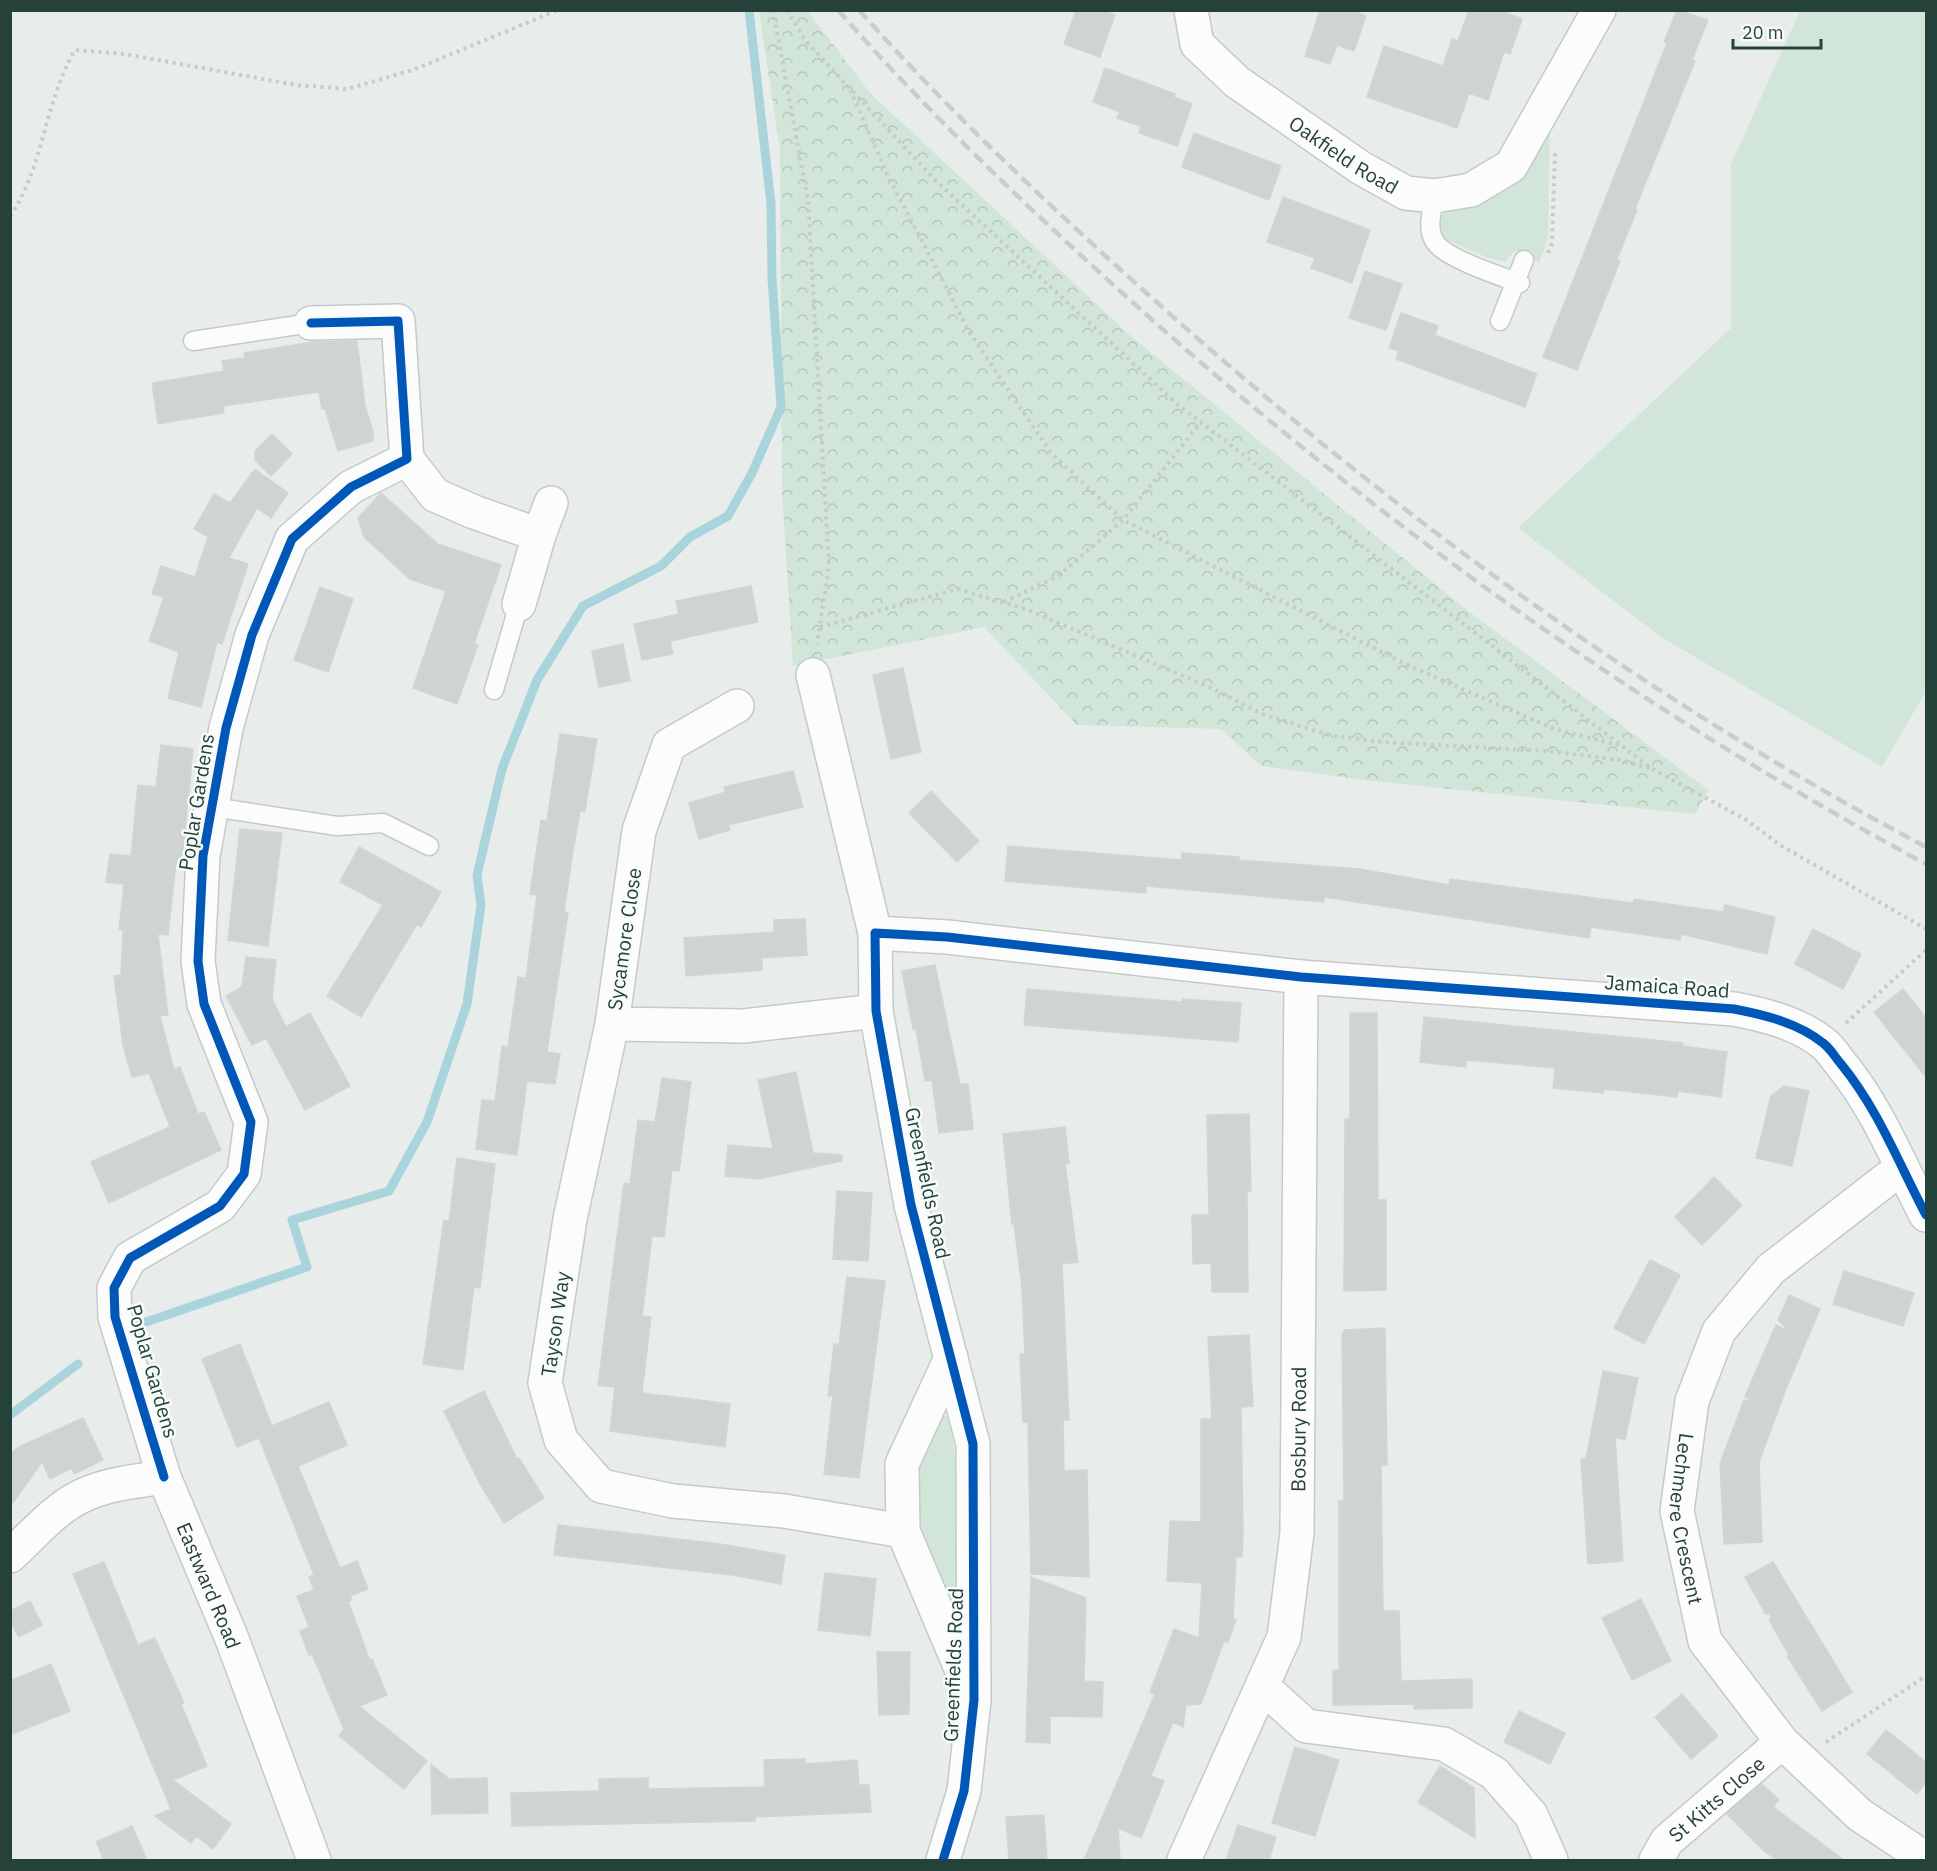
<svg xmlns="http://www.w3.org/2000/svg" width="1937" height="1871" font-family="'IBM Plex Sans',sans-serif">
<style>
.green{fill:#d1e6d8}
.park{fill:url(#park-crowns)}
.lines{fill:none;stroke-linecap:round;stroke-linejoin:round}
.stream{stroke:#a9d4db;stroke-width:9}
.building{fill:#cfd4d2;stroke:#d1d6d4;stroke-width:1.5}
.service-casing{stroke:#c5cac8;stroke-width:21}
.minor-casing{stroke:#c5cac8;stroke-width:36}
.path{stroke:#c3ccca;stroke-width:4;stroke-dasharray:3 4.5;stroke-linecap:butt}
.service{stroke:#fcfcfc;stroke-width:18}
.minor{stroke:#fcfcfc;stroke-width:33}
.rail{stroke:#c9cdcc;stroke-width:4.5;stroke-dasharray:12 6;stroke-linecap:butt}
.cycleway-casing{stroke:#f7fbf9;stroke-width:13}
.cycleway{stroke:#0057b8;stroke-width:9}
.labels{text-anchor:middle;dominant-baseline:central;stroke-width:5;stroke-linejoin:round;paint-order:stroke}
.street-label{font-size:20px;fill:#24423a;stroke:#f7fbf9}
</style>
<defs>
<pattern id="park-crowns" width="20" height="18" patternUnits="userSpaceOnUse" patternTransform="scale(1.5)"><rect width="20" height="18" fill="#d1e6d8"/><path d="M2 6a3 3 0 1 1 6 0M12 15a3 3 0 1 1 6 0" fill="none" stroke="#b3c6ba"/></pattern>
</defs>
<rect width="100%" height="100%" fill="#e8edeb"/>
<path class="green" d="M 1800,11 L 1926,11 L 1926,691 L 1882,767 L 1661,637 L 1518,528 L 1731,328 L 1731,164 Z
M 1550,122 L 1548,239 L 1539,263 L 1515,250 L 1505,262 L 1488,258 L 1441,237 L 1437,218 L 1456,206 Z
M 940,1413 L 950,1418 L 962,1509 L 961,1616 L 956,1619 C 935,1572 906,1521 917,1469 C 920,1450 932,1431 940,1413 Z"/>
<path class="park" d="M 759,11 L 808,11 L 870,93 L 1133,338 L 1468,611 L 1709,790 L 1695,814 L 1372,781 L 1261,766 L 1221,729 L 1077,725 L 984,627 L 793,666 L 782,492 L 780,150 Z"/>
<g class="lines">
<path class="stream" d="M 137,1325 L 307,1267 L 292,1220 L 389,1191 L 427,1122 L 467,1004 L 481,905 L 477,875 L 502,769 L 537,680 L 583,606 L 661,566 L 690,537 L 728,516 L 752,473 L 781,407 L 772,279 L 771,204 L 749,10
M 10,1415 L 78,1364"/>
</g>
<path class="building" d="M 1076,10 L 1102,10 L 1115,15 L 1100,57 L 1064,44 Z
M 1320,10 L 1350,10 L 1366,16 L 1354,51 L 1337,45 L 1330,64 L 1305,56 Z
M 1469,10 L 1500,10 L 1522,19 L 1510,54 L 1504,52 L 1488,100 L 1469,93 L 1457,128 L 1367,97 L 1384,46 L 1443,66 L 1452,39 L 1458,41 Z
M 1677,10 L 1708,20 L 1692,60 L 1695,61 L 1635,209 L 1637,210 L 1617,259 L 1620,261 L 1577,370 L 1543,357 L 1667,43 L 1664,42 Z
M 1105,68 L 1175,94 L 1174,97 L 1192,104 L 1177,146 L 1139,133 L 1141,126 L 1117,118 L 1120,112 L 1093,102 Z
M 1194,133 L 1281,166 L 1269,200 L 1182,167 Z
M 1283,197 L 1370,230 L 1352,283 L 1311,268 L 1315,258 L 1267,242 Z
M 1365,271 L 1402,284 L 1386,330 L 1349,318 Z
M 1401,313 L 1438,326 L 1435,335 L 1537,374 L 1525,407 L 1396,359 L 1399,351 L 1389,348 Z
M 357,341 L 365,406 L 373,431 L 373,441 L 338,451 L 325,409 L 322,409 L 319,392 L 223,406 L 224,413 L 158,424 L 152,383 L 224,371 L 222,361 L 245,358 L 244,353 L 313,342 Z
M 272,434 L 292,454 L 271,476 L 255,460 L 255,451 Z
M 255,469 L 288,493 L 271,518 L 257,508 L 229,558 L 248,564 L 222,644 L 217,642 L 201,707 L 168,698 L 179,652 L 149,641 L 164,597 L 152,594 L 161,566 L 195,577 L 208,537 L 194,529 L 214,494 L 230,503 Z
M 381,493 L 438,544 L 501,565 L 474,644 L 478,645 L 457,704 L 413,688 L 446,591 L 410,579 L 364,537 L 358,518 Z
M 751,586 L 758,622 L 670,641 L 673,654 L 642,660 L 634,624 L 679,614 L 676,601 Z
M 320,587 L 353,599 L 328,672 L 294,660 Z
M 623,644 L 630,681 L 599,687 L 592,651 Z
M 903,668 L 921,752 L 891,759 L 873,675 Z
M 560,734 L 597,739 L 585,811 L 580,811 L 572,857 L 564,912 L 568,913 L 547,1052 L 560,1054 L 555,1084 L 527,1081 L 517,1155 L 476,1149 L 482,1100 L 495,1101 L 502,1046 L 508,1047 L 518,977 L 526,978 L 537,895 L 530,894 L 541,820 L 547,821 Z
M 161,745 L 193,749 L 182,864 L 176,863 L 168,935 L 158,934 L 168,1015 L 160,1016 L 174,1070 L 180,1067 L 198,1114 L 204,1112 L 221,1150 L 109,1203 L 91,1162 L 170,1127 L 149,1073 L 132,1077 L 123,1045 L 114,976 L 121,975 L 123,930 L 119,930 L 124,884 L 106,882 L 110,854 L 131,856 L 138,785 L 156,787 Z
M 793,771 L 803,807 L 728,825 L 730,830 L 699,839 L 689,803 L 726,792 L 724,787 Z
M 931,791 L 979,841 L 957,862 L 909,813 Z
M 240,829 L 282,833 L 268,946 L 228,940 Z
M 1008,846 L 1181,860 L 1182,853 L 1239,857 L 1239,860 L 1360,869 L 1449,885 L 1450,879 L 1633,903 L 1634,899 L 1723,912 L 1725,905 L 1775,917 L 1767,954 L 1681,934 L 1680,940 L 1591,927 L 1589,938 L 1324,897 L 1324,902 L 1146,886 L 1146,893 L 1005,881 Z
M 359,847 L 441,892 L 421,927 L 417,924 L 361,1017 L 327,996 L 383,905 L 340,882 Z
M 805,919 L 807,955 L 762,958 L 762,970 L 686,976 L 684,938 L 774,932 L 774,920 Z
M 1813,929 L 1861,954 L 1843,989 L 1795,964 Z
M 246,957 L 276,960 L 272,999 L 286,1027 L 310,1013 L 350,1086 L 305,1110 L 266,1038 L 252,1045 L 226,996 L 242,987 Z
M 935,965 L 960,1084 L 968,1084 L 973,1129 L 939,1133 L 932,1080 L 925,1081 L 916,1029 L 913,1029 L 902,971 Z
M 1027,989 L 1182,1002 L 1182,999 L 1241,1003 L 1238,1042 L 1024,1025 Z
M 1903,989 L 1926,1018 L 1926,1077 L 1874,1012 Z
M 1350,1013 L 1377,1013 L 1378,1200 L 1386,1200 L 1386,1290 L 1344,1291 L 1345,1119 L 1350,1119 Z
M 1424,1017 L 1683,1043 L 1682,1046 L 1727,1052 L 1721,1097 L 1678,1091 L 1677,1097 L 1604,1089 L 1603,1093 L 1553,1088 L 1555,1068 L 1467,1060 L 1466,1067 L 1420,1062 Z
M 796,1072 L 813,1153 L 842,1155 L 842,1161 L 759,1179 L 725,1176 L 728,1145 L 773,1149 L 758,1080 Z
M 662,1078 L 691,1082 L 679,1171 L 672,1170 L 664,1237 L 652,1236 L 642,1316 L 651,1317 L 642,1393 L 730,1404 L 725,1447 L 610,1431 L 615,1387 L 598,1385 L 624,1183 L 630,1184 L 638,1120 L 655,1122 Z
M 1784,1086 L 1809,1091 L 1792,1166 L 1756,1158 L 1771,1096 Z
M 1249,1114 L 1251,1191 L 1247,1191 L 1248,1292 L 1212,1292 L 1211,1263 L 1193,1264 L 1192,1215 L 1209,1215 L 1207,1115 Z
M 1065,1127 L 1069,1163 L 1065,1163 L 1078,1262 L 1062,1264 L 1069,1420 L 1063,1420 L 1064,1471 L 1087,1470 L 1089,1577 L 1031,1574 L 1028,1422 L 1023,1422 L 1020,1354 L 1025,1354 L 1022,1288 L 1014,1224 L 1012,1224 L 1003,1134 Z
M 457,1158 L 495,1164 L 480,1288 L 474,1287 L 463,1370 L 423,1364 L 444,1220 L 449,1221 Z
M 1714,1177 L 1742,1205 L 1702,1245 L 1675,1217 Z
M 837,1191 L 872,1193 L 868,1261 L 833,1259 Z
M 1650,1260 L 1680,1275 L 1644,1344 L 1614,1328 Z
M 1844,1271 L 1914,1293 L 1903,1326 L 1833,1304 Z
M 847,1277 L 885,1281 L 859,1478 L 824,1474 L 833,1396 L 828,1396 L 834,1344 L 839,1345 Z
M 1789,1295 L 1820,1309 L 1786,1389 L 1759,1462 L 1762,1542 L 1724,1544 L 1720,1463 L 1744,1400 L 1752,1401 L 1745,1396 L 1776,1325 L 1790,1332 L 1778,1320 Z
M 1385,1328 L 1387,1465 L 1381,1465 L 1383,1611 L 1399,1611 L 1401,1681 L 1472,1679 L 1472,1708 L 1414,1709 L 1414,1704 L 1333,1705 L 1333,1670 L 1339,1670 L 1339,1501 L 1344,1501 L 1342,1335 L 1344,1330 Z
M 1249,1335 L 1253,1406 L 1241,1407 L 1243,1534 L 1242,1557 L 1236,1556 L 1233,1619 L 1236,1620 L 1228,1642 L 1224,1641 L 1201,1704 L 1186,1705 L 1183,1727 L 1173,1722 L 1151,1776 L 1164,1781 L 1141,1838 L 1118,1828 L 1120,1860 L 1084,1860 L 1155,1694 L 1150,1692 L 1174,1629 L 1199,1638 L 1202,1583 L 1167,1581 L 1170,1521 L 1201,1522 L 1201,1419 L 1212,1419 L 1208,1337 Z
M 240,1344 L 272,1426 L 329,1402 L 347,1445 L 298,1466 L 340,1568 L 357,1561 L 368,1589 L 350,1596 L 352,1600 L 348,1601 L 370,1661 L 372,1659 L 387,1695 L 359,1706 L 427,1761 L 404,1789 L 339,1736 L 344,1729 L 312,1654 L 309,1655 L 300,1631 L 309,1627 L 297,1596 L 314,1590 L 309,1577 L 314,1575 L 259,1438 L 237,1447 L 202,1359 Z
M 1603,1371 L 1638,1378 L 1625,1440 L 1615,1437 L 1623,1561 L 1588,1564 L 1581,1459 L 1586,1459 Z
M 484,1391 L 517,1459 L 519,1458 L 544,1498 L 504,1523 L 480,1484 L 444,1411 Z
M 83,1418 L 103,1460 L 74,1474 L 72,1468 L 50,1479 L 42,1462 L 10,1507 L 10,1454 L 19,1447 Z
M 558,1525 L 720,1544 L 785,1555 L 781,1584 L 732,1575 L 554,1555 Z
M 104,1562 L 138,1645 L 155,1638 L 184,1703 L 181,1704 L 207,1766 L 173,1780 L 231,1824 L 213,1849 L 196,1836 L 191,1843 L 155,1816 L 171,1809 L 73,1574 Z
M 1773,1562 L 1852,1692 L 1822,1711 L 1787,1656 L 1789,1655 L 1769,1620 L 1772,1618 L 1769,1613 L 1766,1614 L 1745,1577 Z
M 825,1573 L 876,1579 L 870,1636 L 818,1630 Z
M 1031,1577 L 1086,1598 L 1084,1681 L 1103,1682 L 1102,1717 L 1050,1716 L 1050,1743 L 1026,1742 Z
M 1641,1599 L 1671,1661 L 1632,1680 L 1602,1618 Z
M 30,1601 L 42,1625 L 19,1637 L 10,1621 L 10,1611 Z
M 877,1652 L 910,1652 L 909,1714 L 879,1715 Z
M 51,1664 L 70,1711 L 10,1735 L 10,1681 Z
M 1682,1694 L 1718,1736 L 1691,1759 L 1655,1717 Z
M 1519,1711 L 1565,1733 L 1550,1764 L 1504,1742 Z
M 1886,1730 L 1926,1762 L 1926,1782 L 1917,1794 L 1867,1754 Z
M 1295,1747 L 1339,1760 L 1315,1836 L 1272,1823 Z
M 805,1759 L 805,1764 L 857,1760 L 859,1785 L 869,1785 L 871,1812 L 755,1817 L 755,1821 L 512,1826 L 511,1793 L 599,1791 L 599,1779 L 648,1778 L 648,1789 L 765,1787 L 764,1760 Z
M 431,1764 L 449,1779 L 487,1778 L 488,1813 L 432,1814 Z
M 1440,1766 L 1474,1788 L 1475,1838 L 1418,1802 Z
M 1762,1784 L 1779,1800 L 1773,1807 L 1844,1860 L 1777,1860 L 1764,1851 L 1727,1814 Z
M 1044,1815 L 1047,1860 L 1009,1860 L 1006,1817 Z
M 1238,1825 L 1276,1837 L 1269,1860 L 1226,1860 Z
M 132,1826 L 147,1860 L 104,1860 L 96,1842 Z"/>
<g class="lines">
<defs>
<path id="service" d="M 1435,196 C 1432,211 1426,228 1435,242 C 1445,258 1502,277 1520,283
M 1500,321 L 1524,260
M 193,341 L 311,323
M 494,690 L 519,604
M 213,807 L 337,826 L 383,823 L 429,846"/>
<g id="minor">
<path id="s1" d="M 1191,10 L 1197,44 L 1237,82 L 1361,168 L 1406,193 L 1435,196 L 1471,190 L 1511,166 L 1599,10"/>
<path d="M 407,459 L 435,495 L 474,512 L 539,535 L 519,604"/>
<path d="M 539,535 L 551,503"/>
<path d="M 813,675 L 875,933"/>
<path d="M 737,706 L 669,745 L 639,831 L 612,1024 L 744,1026 L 876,1011"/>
<path d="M 612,1024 L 570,1219 L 545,1383 L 561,1440 L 601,1486 L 673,1501 L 784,1511 L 903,1531"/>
<path id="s2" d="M 1901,1168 L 1771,1269 L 1719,1331 L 1692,1401 L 1677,1511 L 1705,1641 L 1782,1742 L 1860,1815 L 1926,1859"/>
<path d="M 951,1358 L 902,1464 L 903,1531 L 968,1685"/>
<path d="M 164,1477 L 115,1317 L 114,1288 L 130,1258 L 220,1206 L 244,1174 L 251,1122 L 204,1004 L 198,961 L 203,856 L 226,728 L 252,635 L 292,539 L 351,487 L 407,459 L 398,321 L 311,323"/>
<path id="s3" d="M 10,1556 C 33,1535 57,1506 86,1494 C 111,1483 138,1481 164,1477 L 232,1639 L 314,1860"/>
<path d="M 1262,1686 L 1306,1726 L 1444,1744 L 1494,1773 L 1531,1815 L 1551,1860"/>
<path d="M 943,1860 L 964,1791 L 974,1700 L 973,1444 L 911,1205 L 876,1011 L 875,933 L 947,937 L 1301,977 L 1734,1009 C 1765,1015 1798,1023 1823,1043 C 1830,1048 1835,1057 1841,1064 C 1878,1109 1899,1164 1926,1215"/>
<path id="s4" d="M 1184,1860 L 1284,1637 L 1297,1533 L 1301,977"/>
<path id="s5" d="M 1656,1860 L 1667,1841 L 1782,1742"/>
</g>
</defs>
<use href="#service" class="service-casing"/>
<use href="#minor" class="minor-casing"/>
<path class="path" d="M 773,10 L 808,201 L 829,566 L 817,644
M 787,10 L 805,40 L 934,179 L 1176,403 L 1652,769 L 1745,819 L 1780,845 L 1926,929
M 850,90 L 889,178 L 970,333 L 1051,453 L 1123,520 L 1405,664 L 1554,729 L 1619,745
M 10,216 C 43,170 44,103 75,50 L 125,54 L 296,85 L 347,89 L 413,70 L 558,10
M 1548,253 L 1552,243 L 1555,153
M 1004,602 L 1058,576 L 1123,520 L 1201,422
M 820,627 L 958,589 L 1026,609 L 1207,686 L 1262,714 L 1329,735 L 1382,742 L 1547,751 L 1620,760 L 1650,768
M 1846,1023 L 1926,950
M 1826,1742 L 1926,1676"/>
<use href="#service" class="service"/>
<use href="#minor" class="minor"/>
<path class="rail" d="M 838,10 C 929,114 1028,208 1130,300 C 1373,519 1639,710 1926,864
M 859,10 C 947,109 1043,200 1142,289 C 1380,504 1642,697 1926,847"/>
<defs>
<path id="cycleway" d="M 164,1477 L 115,1317 L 114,1288 L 130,1258 L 220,1206 L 244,1174 L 251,1122 L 204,1004 L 198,961 L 203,856 L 226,728 L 252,635 L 292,539 L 351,487 L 407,459 L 398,321 L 311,323
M 943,1860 L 964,1791 L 974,1700 L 973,1444 L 911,1205 L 876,1011 L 875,933 L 947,937 L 1301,977 L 1734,1009 C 1765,1015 1798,1023 1823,1043 C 1830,1048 1835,1057 1841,1064 C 1878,1109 1899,1164 1926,1215"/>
</defs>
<use href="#cycleway" class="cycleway-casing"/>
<use href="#cycleway" class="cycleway"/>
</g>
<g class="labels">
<g class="street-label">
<text stroke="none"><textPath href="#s1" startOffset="219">Oakfield Road</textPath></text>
<text transform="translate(196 802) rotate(-81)">Poplar Gardens</text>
<text transform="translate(624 939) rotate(-82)">Sycamore Close</text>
<text transform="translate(1667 986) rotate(4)">Jamaica Road</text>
<text transform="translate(928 1183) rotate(78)">Greenfields Road</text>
<text transform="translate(555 1324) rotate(-82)">Tayson Way</text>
<text transform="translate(153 1371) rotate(74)">Poplar Gardens</text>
<text stroke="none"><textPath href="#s4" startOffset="453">Bosbury Road</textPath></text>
<text stroke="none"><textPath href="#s2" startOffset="440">Lechmere Crescent</textPath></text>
<text stroke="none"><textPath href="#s3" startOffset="296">Eastward Road</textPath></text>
<text transform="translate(953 1665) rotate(-88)">Greenfields Road</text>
<text stroke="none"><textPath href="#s5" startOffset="87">St Kitts Close</textPath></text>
</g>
</g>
<rect width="1937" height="1871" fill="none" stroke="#24423a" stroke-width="24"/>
<path d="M1733 39v9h88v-9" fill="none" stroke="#24423a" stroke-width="3"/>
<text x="1742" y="39" font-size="18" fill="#24423a" stroke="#f7fbf9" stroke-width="4.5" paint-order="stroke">20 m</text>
</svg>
